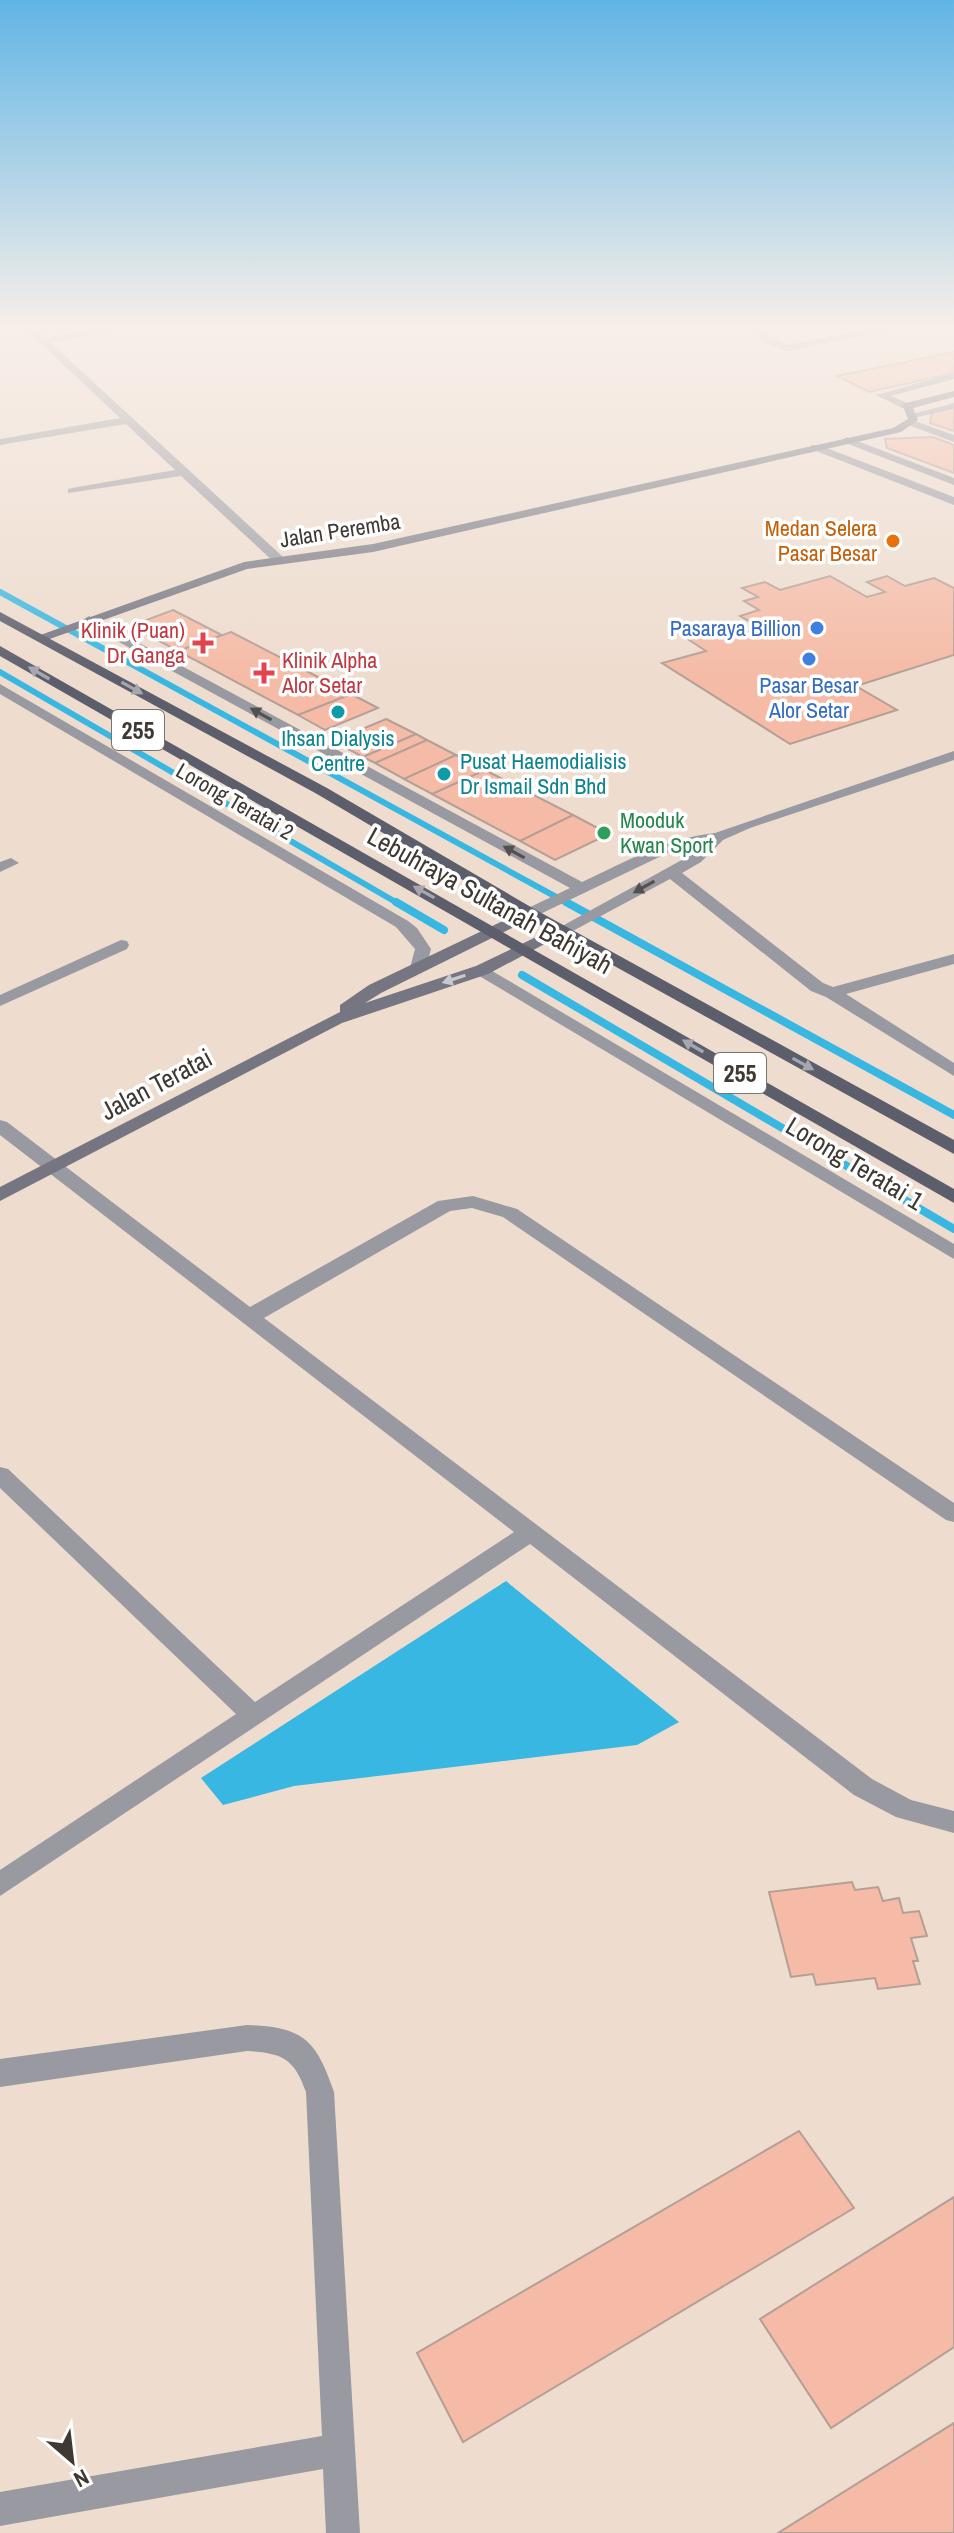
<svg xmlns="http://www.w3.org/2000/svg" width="954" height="2533" font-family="'Archivo Narrow',sans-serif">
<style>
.water{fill:#37b7e1}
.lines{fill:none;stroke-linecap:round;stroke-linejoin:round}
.stream-far1{stroke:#37b7e1;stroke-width:6}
.stream{stroke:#37b7e1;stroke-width:8}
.building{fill:#f5bba6;stroke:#b49f97;stroke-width:2}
.street{fill:#9899a1;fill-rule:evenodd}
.secondary{fill:#757682;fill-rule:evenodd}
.primary{fill:#5d5e6c;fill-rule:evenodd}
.oneway{fill:#a6a6ae}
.oneway2{fill:#55504e}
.oneway3{fill:#c8c8cd}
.food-dot{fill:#e8710a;stroke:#fff;stroke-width:3}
.shop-dot{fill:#3f7fe0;stroke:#fff;stroke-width:3}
.health-dot{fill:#e0444e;stroke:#fff;stroke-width:3}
.culture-dot{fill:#0f9aa8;stroke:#fff;stroke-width:3}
.leisure-dot{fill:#2e9e5b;stroke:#fff;stroke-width:3}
.labels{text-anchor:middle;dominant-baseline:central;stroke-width:7;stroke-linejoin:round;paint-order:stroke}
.far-food-label{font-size:22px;fill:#c56008;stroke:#fff;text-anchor:end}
.far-street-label{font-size:22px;fill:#3f3833;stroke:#fff}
.far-shop-label{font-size:22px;fill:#366cbe;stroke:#fff;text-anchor:end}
.far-health-label{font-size:22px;fill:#be3a42;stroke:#fff;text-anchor:end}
.far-culture-label{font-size:22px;fill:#0d838f;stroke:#fff}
.far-leisure-label{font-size:22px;fill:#27864d;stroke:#fff;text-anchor:start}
.shield{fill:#fff;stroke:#797470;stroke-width:2}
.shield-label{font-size:24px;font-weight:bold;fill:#3f3833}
.street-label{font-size:26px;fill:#3f3833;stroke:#fff}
</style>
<rect width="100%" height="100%" fill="#eedcce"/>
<path class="water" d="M 506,1581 L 679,1722 L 637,1745 L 294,1786 L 223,1805 L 201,1778 Z"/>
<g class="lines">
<path class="stream-far1" d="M 0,592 L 569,904
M 0,672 L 399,904"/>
<path class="stream" d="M 396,902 L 444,930
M 566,902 L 954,1115
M 522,975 L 954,1229"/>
</g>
<path class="building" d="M 954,352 L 954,373 L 869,392 L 837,376 Z
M 954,407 L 954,431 L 930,423 L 932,411 Z
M 933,437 L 954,445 L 954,473 L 887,448 L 885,439 Z
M 830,576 L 867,597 L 885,592 L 867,582 L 887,576 L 905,586 L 934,578 L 954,588 L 954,655 L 856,686 L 897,710 L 790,744 L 662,663 L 706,651 L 683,636 L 723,625 L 739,635 L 761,628 L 740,616 L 759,610 L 744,601 L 758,597 L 742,588 L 765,582 L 780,590 Z
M 173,610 L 222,635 L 178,651 L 140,631 L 141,622 Z
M 231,632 L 351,694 L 298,715 L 178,651 Z
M 351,694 L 378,708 L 325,730 L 298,715 Z
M 386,719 L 416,734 L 363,757 L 333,741 Z
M 416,734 L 427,740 L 375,763 L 363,757 Z
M 427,740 L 456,755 L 404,779 L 375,763 Z
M 456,755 L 485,770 L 432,794 L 404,779 Z
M 485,770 L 573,815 L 520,841 L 432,794 Z
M 573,815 L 609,834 L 555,860 L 520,841 Z
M 852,1882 L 855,1890 L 878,1887 L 883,1901 L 899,1898 L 903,1913 L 919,1911 L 927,1936 L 911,1938 L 918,1961 L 913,1961 L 920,1984 L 878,1989 L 875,1978 L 816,1985 L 813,1974 L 791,1977 L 769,1892 Z
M 799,2131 L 854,2208 L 463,2442 L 417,2353 Z
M 954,2197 L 954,2347 L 831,2428 L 760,2319 Z
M 954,2423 L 954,2533 L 778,2533 Z"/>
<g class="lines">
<path class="street" d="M 20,324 L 31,324 L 45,338 L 120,324 L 143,324 L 51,343 L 282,556 L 282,562 L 274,562 L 181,476 L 68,493 L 68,489 L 72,488 L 175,470 L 126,424 L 0,445 L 0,439 L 120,418 Z
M 741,324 C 759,324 771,339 788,345 L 897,324 L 919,324 L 787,351 L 767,344 Z
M 954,373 L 954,379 L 891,396 L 910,404 L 910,408 L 902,408 L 876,395 Z
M 954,403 L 954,409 L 913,418 L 908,415 Z
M 912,420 L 954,435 L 954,442 L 908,425 L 908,421 Z
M 847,437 L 954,478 L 954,485 L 843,442 L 841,440 Z
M 811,445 L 819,445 L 954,497 L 954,505 L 811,449 Z
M 89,616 L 582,882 C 626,862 666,838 715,833 L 954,751 L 954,760 L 750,828 L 723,840 L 701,862 L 682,873 L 823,983 L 833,987 L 954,954 L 954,964 L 846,994 L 954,1063 L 954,1076 L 826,997 L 811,991 L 670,879 L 569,933 L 563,935 L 555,930 L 689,856 L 703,843 L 678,848 L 536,916 L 524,916 L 524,910 L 570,888 L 84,623 L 82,620 Z
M 0,684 L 408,921 L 417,928 L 431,949 L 426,968 L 418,973 L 412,972 L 410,968 L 415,949 L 396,927 L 0,694 Z
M 11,858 L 19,863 L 0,872 L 0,862 Z
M 121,940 L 127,941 L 129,945 L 127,949 L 0,1006 L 0,995 Z
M 482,965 L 954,1244 L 954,1259 L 476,974 L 474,970 Z
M 0,1120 L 7,1122 L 250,1307 L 438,1201 L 473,1196 L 517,1209 L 954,1503 L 954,1522 L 946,1520 L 503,1217 L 472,1208 L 450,1211 L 264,1318 L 872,1779 L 911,1800 L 954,1811 L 954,1833 L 896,1817 L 854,1795 L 530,1544 L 0,1896 L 0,1870 L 236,1714 L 0,1488 L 0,1467 L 8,1469 L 255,1702 L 514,1532 L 0,1135 Z
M 247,2025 C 304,2027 316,2040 334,2092 L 360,2533 L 326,2533 L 323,2469 L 0,2526 L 0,2492 L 322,2436 L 306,2092 C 294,2058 282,2053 247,2051 L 0,2087 L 0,2059 Z"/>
<path class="secondary" d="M 954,391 L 954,397 L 913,408 L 918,420 L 901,432 L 373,552 L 247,569 L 44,641 L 32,638 L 244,562 L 373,544 L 893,428 L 908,419 L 902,404 Z
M 530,908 L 538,913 L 536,916 L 381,993 L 365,1003 L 476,966 L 557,927 L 563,925 L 571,930 L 488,974 L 342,1023 L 0,1201 L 0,1187 L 340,1012 L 340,1005 L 369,985 Z"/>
<path class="primary" d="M 0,612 L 327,788 L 536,910 L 954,1140 L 954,1154 L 524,916 L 317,794 L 0,621 Z
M 0,646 L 954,1189 L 954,1203 L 0,656 Z"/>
</g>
<defs><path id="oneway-solid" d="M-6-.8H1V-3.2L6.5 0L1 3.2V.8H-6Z" transform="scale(2)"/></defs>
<g class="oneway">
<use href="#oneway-solid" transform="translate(39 673) rotate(-150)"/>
<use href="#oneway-solid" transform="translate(132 688) rotate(29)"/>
<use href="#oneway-solid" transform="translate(424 892) rotate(-151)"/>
<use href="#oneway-solid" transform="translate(693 1046) rotate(-150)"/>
<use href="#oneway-solid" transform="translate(803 1064) rotate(29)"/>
</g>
<g class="oneway2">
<use href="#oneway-solid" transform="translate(261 714) rotate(-151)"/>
<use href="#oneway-solid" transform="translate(514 852) rotate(-151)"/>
<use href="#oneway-solid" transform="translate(644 887) rotate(151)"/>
</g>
<use class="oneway3" href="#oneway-solid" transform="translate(454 979) rotate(162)"/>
<linearGradient id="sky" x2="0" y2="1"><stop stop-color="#61b5e5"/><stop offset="0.48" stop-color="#f7efe9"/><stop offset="1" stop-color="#f7efe9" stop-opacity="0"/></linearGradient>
<rect width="954" height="679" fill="url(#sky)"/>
<circle class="food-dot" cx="893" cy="541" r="8"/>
<g class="shop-dot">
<circle cx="817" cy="628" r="8"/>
<circle cx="809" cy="659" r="8"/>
</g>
<g class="health-dot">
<path d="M199 631h8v8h8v8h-8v8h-8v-8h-8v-8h8z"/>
<path d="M260 661h8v8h8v8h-8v8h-8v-8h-8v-8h8z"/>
</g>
<g class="culture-dot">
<circle cx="338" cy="712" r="8"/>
<circle cx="444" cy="774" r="8"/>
</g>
<circle class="leisure-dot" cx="604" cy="833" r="8"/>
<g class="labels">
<g class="far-food-label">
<text x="877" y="528">Medan Selera<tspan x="877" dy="25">Pasar Besar</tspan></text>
</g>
<g class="far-street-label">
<text transform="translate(340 530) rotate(-9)">Jalan Peremba</text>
<text transform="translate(235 801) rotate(30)">Lorong Teratai 2</text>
</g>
<g class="far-shop-label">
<text x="801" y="628">Pasaraya Billion</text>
<text x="809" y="685" text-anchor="middle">Pasar Besar<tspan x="809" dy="25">Alor Setar</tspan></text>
</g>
<g class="far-health-label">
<text x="185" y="630">Klinik (Puan)<tspan x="185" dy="25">Dr Ganga</tspan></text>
<text x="282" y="660" text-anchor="start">Klinik Alpha<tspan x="282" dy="25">Alor Setar</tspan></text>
</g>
<g class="far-culture-label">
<text x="338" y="738">Ihsan Dialysis<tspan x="338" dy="25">Centre</tspan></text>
<text x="460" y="761" text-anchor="start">Pusat Haemodialisis<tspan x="460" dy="25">Dr Ismail Sdn Bhd</tspan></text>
</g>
<g class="far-leisure-label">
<text x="620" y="820">Mooduk<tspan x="620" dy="25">Kwan Sport</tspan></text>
</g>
<g class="shield">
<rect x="112" y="710" width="52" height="40" rx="6"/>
<rect x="714" y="1053" width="52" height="40" rx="6"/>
</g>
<g class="shield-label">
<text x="138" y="730">255</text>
<text x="740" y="1073">255</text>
</g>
<g class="street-label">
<text transform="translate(490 900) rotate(29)">Lebuhraya Sultanah Bahiyah</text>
<text transform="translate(156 1084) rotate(-28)">Jalan Teratai</text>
<text transform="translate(855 1163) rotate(31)">Lorong Teratai 1</text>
</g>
</g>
<g transform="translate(72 2461) rotate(152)" stroke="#ffffff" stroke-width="6" paint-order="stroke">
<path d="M0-6L14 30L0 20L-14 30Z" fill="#3f3833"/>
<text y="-12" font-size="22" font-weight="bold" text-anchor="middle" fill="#3f3833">N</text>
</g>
</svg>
